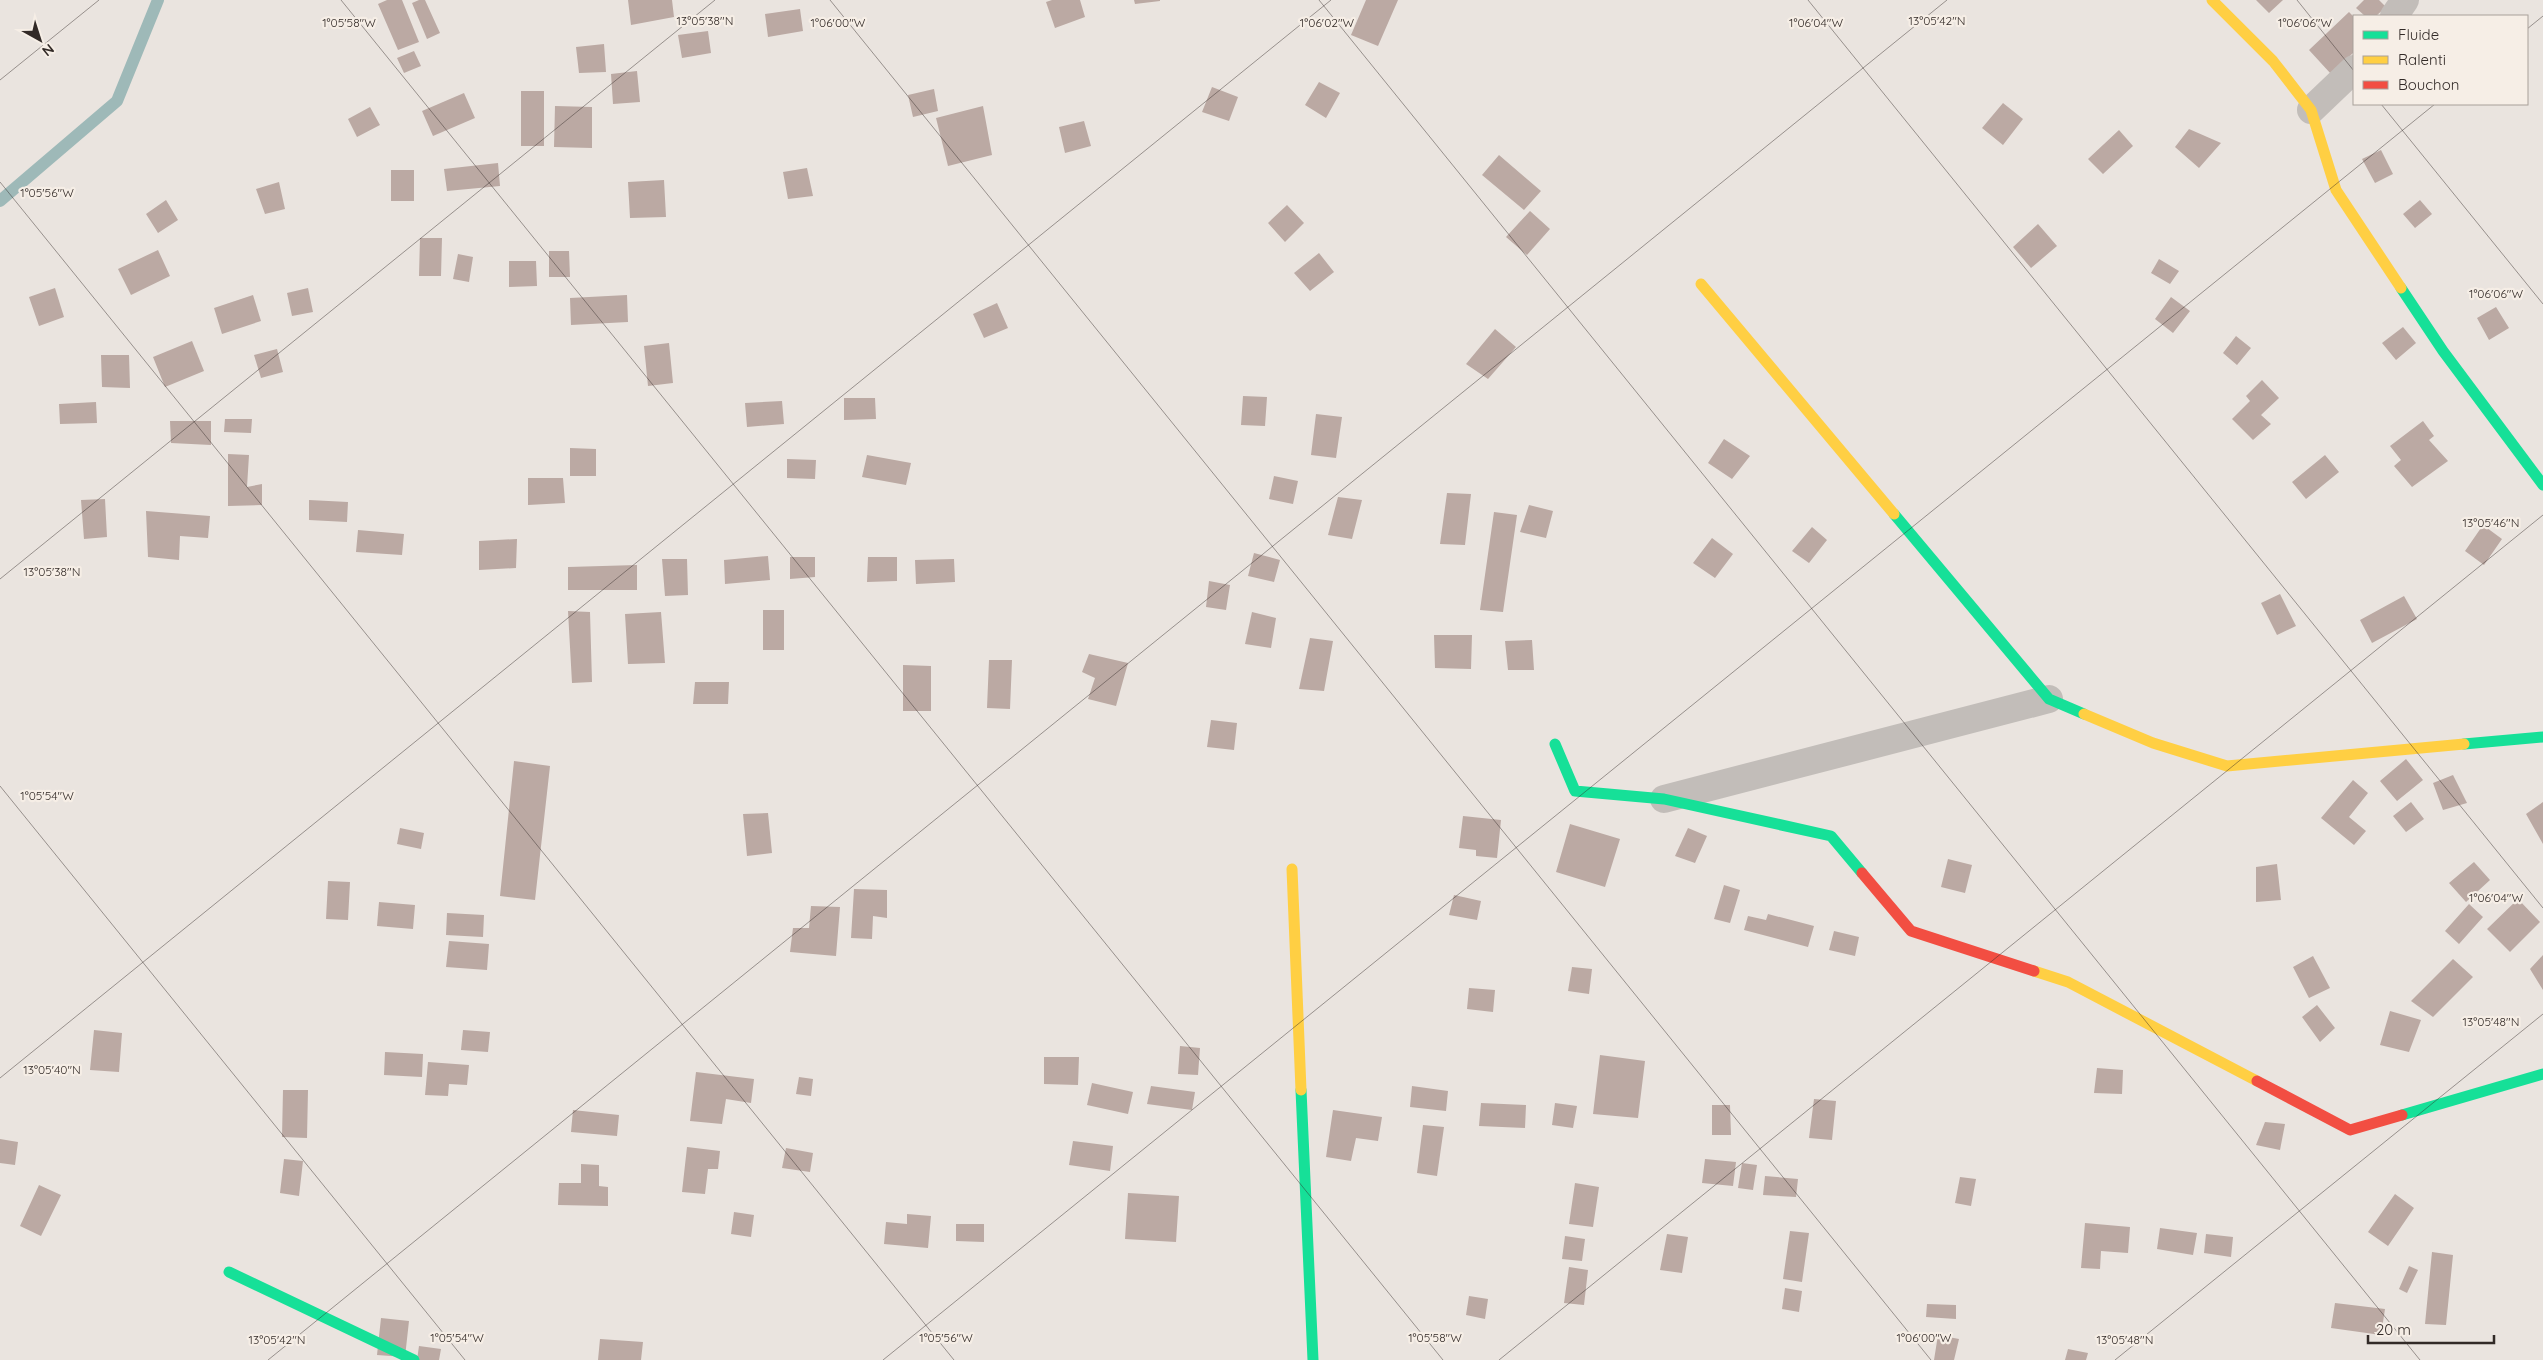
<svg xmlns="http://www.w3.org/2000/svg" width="2543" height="1360" font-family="Quicksand,sans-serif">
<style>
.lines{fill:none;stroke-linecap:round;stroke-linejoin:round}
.stream{stroke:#9eb9b8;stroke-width:12}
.building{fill:#bba9a3}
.street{stroke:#c2bdb9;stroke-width:28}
.fast{stroke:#16e098;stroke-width:11}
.slow{stroke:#ffcf43;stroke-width:11}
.jam{stroke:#f24e42;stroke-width:11}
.ticks{fill:none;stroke:#322a27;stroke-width:1;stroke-opacity:0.45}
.ticks-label{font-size:12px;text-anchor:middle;fill:#322a27;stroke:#f6eee6;stroke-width:4.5;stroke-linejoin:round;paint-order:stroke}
</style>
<rect width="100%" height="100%" fill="#eae4df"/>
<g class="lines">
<path class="stream" d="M 0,201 L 117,101 L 158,0"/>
</g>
<path class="building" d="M 387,0 L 402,0 L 419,42 L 398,50 L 378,4 Z
M 419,0 L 425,0 L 440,33 L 427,39 L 412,3 Z
M 628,0 L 672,0 L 674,17 L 631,25 Z
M 1052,0 L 1080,0 L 1085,17 L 1055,28 L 1046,2 Z
M 1134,0 L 1160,0 L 1160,1 L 1135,4 Z
M 1366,0 L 1398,0 L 1378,46 L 1351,35 Z
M 2256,0 L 2283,0 L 2269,13 Z
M 2364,0 L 2379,0 L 2386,7 L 2376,16 L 2365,16 L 2356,8 Z
M 800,9 L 803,31 L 768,37 L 765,14 Z
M 2349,12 L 2354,17 L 2354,52 L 2331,74 L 2309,50 Z
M 708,31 L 711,53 L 682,58 L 678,35 Z
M 604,44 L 606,72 L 579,73 L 576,47 Z
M 414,51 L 421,66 L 404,73 L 397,58 Z
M 637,71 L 640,102 L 613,104 L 611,74 Z
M 1319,82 L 1340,93 L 1326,118 L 1305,105 Z
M 1212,87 L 1238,97 L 1229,121 L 1202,112 Z
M 934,89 L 938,111 L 913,117 L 908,95 Z
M 521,91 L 544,91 L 544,146 L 521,146 Z
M 464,93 L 475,118 L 433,136 L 422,111 Z
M 2003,103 L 2023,119 L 2003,145 L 1982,128 Z
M 555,106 L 592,107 L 592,148 L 554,147 Z
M 983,106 L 992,155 L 948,166 L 936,118 Z
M 370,107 L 380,125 L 357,137 L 348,119 Z
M 1084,121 L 1091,146 L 1065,153 L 1059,127 Z
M 2189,129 L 2221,143 L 2199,168 L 2175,147 Z
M 2119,130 L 2133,146 L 2103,174 L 2088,159 Z
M 2381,150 L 2393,174 L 2375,183 L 2362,159 Z
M 1499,155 L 1541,191 L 1524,210 L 1482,175 Z
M 498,163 L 500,186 L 447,191 L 444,169 Z
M 807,168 L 813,196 L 788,199 L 783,172 Z
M 391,170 L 414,170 L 414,201 L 391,201 Z
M 664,180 L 666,217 L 630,218 L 628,182 Z
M 279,182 L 285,209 L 265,214 L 256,189 Z
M 166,200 L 178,220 L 158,233 L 146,214 Z
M 2420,200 L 2432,214 L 2415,228 L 2403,214 Z
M 1287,205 L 1304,223 L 1285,242 L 1268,223 Z
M 1530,211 L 1550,229 L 1527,255 L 1506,237 Z
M 2038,224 L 2057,246 L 2031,268 L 2013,247 Z
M 420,238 L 442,238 L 441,276 L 419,276 Z
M 158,250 L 170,276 L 131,295 L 118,269 Z
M 549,251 L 569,251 L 570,277 L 549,277 Z
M 1319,253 L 1334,272 L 1310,291 L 1294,273 Z
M 458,254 L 473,257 L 469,282 L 453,279 Z
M 2159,259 L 2179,271 L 2170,284 L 2151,273 Z
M 509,261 L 536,261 L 537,286 L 509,287 Z
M 55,288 L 64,317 L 39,326 L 29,297 Z
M 308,288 L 313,312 L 292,316 L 287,293 Z
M 253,295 L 261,321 L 222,334 L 214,308 Z
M 627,295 L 628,322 L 571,325 L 570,298 Z
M 2171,297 L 2190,311 L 2173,333 L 2155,319 Z
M 997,303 L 1008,328 L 984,338 L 973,314 Z
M 2496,307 L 2509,328 L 2489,340 L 2477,318 Z
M 2403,327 L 2416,343 L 2396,360 L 2382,343 Z
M 1495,329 L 1516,347 L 1488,379 L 1466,364 Z
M 2236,336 L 2251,348 L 2237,365 L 2223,353 Z
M 192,341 L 204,371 L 165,387 L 153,357 Z
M 669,343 L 673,383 L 648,386 L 644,346 Z
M 277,349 L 283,372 L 261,378 L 254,355 Z
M 101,355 L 129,355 L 130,388 L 102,387 Z
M 2262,380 L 2279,398 L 2261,415 L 2271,424 L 2253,440 L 2232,419 L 2250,401 L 2246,396 Z
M 1243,396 L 1267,397 L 1265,426 L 1241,425 Z
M 844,398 L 875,398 L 876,419 L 844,420 Z
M 782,401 L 784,424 L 747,427 L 745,403 Z
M 96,402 L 97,423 L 60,424 L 59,404 Z
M 1316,414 L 1342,417 L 1336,458 L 1311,455 Z
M 225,419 L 252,419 L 251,433 L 224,432 Z
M 170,421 L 211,421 L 211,445 L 171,443 Z
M 2423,421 L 2434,436 L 2429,440 L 2448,461 L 2412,487 L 2394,466 L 2401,460 L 2390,446 Z
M 1724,439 L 1750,456 L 1732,479 L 1708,463 Z
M 570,448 L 596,449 L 596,476 L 570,476 Z
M 228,454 L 249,455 L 247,487 L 262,484 L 262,505 L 228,506 Z
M 867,455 L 911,463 L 906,485 L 862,477 Z
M 2325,455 L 2339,472 L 2306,499 L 2292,482 Z
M 787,459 L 816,460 L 815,479 L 787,478 Z
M 1274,476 L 1298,481 L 1293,504 L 1269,499 Z
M 528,478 L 563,478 L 565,503 L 528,505 Z
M 1447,493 L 1471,494 L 1465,545 L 1440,544 Z
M 1338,497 L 1362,500 L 1352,539 L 1328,535 Z
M 105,499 L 107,537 L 84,539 L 81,500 Z
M 309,500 L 348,502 L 347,522 L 309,520 Z
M 1529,505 L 1553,511 L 1546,538 L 1520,532 Z
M 146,511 L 210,516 L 208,538 L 180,536 L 179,560 L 148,557 Z
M 1494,512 L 1517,515 L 1503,612 L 1480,610 Z
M 2483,525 L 2502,539 L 2484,565 L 2465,551 Z
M 1812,527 L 1827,540 L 1809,563 L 1792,551 Z
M 358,530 L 404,534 L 402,555 L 356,552 Z
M 1712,538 L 1733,554 L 1715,578 L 1693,563 Z
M 517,539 L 516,568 L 479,570 L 479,541 Z
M 1254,553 L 1280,560 L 1274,582 L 1248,576 Z
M 768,556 L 770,580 L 725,584 L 724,560 Z
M 790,557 L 815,557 L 815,577 L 790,579 Z
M 868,557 L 897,557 L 897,581 L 867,582 Z
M 662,559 L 687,559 L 688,595 L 665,596 Z
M 954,559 L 955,582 L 916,584 L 915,560 Z
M 637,565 L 637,590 L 568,590 L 568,567 Z
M 1209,581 L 1230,585 L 1226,610 L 1206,607 Z
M 2280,594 L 2296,626 L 2277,635 L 2261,603 Z
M 2404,596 L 2417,619 L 2372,643 L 2360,620 Z
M 763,610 L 784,610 L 784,650 L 763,650 Z
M 568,611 L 590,612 L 592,682 L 572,683 Z
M 661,612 L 665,663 L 628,664 L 625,614 Z
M 1252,612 L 1276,618 L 1271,648 L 1245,644 Z
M 1434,635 L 1472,635 L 1471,669 L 1435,668 Z
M 1310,638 L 1333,641 L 1324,691 L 1299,689 Z
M 1532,640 L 1534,670 L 1508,670 L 1505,641 Z
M 1089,654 L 1128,663 L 1116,706 L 1088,699 L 1095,678 L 1082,672 Z
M 989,660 L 1012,660 L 1010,709 L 987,708 Z
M 903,665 L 931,666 L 931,711 L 903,711 Z
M 695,682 L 729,682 L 728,704 L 693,704 Z
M 1211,720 L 1237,723 L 1234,750 L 1207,747 Z
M 2406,759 L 2423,780 L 2397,801 L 2380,781 Z
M 514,761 L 550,766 L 535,900 L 500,896 Z
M 2453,775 L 2467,803 L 2443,810 L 2433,783 Z
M 2353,780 L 2368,793 L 2349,817 L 2366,831 L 2354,845 L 2321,818 Z
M 2411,802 L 2424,819 L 2406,832 L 2393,816 Z
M 2543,802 L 2543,844 L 2526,814 Z
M 768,813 L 772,853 L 747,856 L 743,814 Z
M 1463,816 L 1501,820 L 1497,858 L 1476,856 L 1476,850 L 1459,848 Z
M 1570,824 L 1620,839 L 1605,887 L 1556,872 Z
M 400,828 L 424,833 L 421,849 L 397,844 Z
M 1688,828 L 1707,836 L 1695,863 L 1675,856 Z
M 1948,859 L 1972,865 L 1965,893 L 1941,887 Z
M 2474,862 L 2490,880 L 2466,902 L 2449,883 Z
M 2277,864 L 2281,900 L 2256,902 L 2256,867 Z
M 328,881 L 350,882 L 348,920 L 326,919 Z
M 1724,885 L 1740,890 L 1730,923 L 1714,919 Z
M 854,889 L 887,890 L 887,918 L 873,916 L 872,939 L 851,938 Z
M 1454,895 L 1481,901 L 1477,920 L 1449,915 Z
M 2518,899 L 2540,922 L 2510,952 L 2487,929 Z
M 379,902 L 415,905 L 413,929 L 377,926 Z
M 2469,904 L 2483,917 L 2459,944 L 2445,931 Z
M 811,906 L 840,907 L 836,956 L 790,952 L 793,928 L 809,928 Z
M 447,913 L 484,915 L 483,937 L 446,935 Z
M 1768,914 L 1814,926 L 1808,947 L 1744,930 L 1748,916 L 1766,920 Z
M 1834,931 L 1859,937 L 1855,956 L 1829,950 Z
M 449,941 L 489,944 L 487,970 L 446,967 Z
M 2543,955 L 2543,990 L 2530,969 Z
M 2313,956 L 2330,988 L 2309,998 L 2293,967 Z
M 2453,959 L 2473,977 L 2433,1017 L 2411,1001 Z
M 1572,967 L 1592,969 L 1589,994 L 1568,991 Z
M 1469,988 L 1495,990 L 1493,1012 L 1467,1009 Z
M 2317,1005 L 2335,1028 L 2320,1042 L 2302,1017 Z
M 2390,1011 L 2421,1020 L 2409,1052 L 2380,1045 Z
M 94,1030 L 122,1033 L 119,1072 L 90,1070 Z
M 463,1030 L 490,1032 L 488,1052 L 461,1050 Z
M 1180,1046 L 1200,1048 L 1198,1075 L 1178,1074 Z
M 385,1052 L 423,1054 L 422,1077 L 384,1075 Z
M 1600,1055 L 1645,1061 L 1638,1118 L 1593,1114 Z
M 1044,1057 L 1079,1057 L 1078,1085 L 1044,1084 Z
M 428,1062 L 469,1065 L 467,1085 L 449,1084 L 448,1096 L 425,1095 Z
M 2097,1068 L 2123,1070 L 2122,1094 L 2094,1093 Z
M 696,1072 L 754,1079 L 751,1103 L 726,1099 L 722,1124 L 690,1121 Z
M 799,1077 L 813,1079 L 811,1096 L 796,1094 Z
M 1092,1083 L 1133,1092 L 1128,1114 L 1087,1105 Z
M 1151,1086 L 1195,1092 L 1192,1110 L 1147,1104 Z
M 1412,1086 L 1448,1091 L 1446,1111 L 1410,1107 Z
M 283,1090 L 308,1090 L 307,1138 L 282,1137 Z
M 1814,1099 L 1836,1101 L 1832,1140 L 1809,1138 Z
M 1481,1103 L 1526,1105 L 1525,1128 L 1479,1126 Z
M 1555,1103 L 1577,1106 L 1573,1128 L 1552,1125 Z
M 1712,1105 L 1730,1105 L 1731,1135 L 1712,1135 Z
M 573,1110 L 619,1115 L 617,1136 L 571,1132 Z
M 1333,1110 L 1382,1117 L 1378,1141 L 1356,1138 L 1351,1161 L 1326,1157 Z
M 2265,1122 L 2285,1124 L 2280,1150 L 2256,1145 Z
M 1423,1125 L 1444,1127 L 1437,1176 L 1417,1173 Z
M 0,1139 L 18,1142 L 15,1165 L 0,1163 Z
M 1073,1141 L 1113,1146 L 1110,1171 L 1069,1165 Z
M 687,1147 L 720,1151 L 718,1169 L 708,1169 L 705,1194 L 682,1192 Z
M 786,1148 L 813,1153 L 810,1172 L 782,1168 Z
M 284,1159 L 303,1161 L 299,1196 L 280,1193 Z
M 1705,1159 L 1736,1162 L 1733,1186 L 1702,1183 Z
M 1742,1163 L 1757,1165 L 1753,1190 L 1738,1188 Z
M 581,1164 L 599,1165 L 599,1186 L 608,1187 L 608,1206 L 558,1205 L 559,1183 L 581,1183 Z
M 1765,1176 L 1798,1179 L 1796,1197 L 1763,1195 Z
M 1960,1177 L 1976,1179 L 1971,1206 L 1955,1203 Z
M 1575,1183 L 1599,1187 L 1593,1227 L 1569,1224 Z
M 39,1185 L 61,1195 L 41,1236 L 20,1226 Z
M 1128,1193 L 1179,1196 L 1176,1242 L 1125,1239 Z
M 2395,1194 L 2414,1208 L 2388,1246 L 2368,1232 Z
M 734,1212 L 754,1215 L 751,1237 L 731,1234 Z
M 907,1214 L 931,1216 L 928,1248 L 884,1244 L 886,1222 L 907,1224 Z
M 2085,1223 L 2130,1227 L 2128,1253 L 2101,1251 L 2100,1269 L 2081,1268 Z
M 956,1224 L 984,1224 L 984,1242 L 956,1241 Z
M 2160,1228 L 2197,1233 L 2193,1255 L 2157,1249 Z
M 1790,1231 L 1809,1233 L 1802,1282 L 1783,1279 Z
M 1667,1234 L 1688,1237 L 1682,1273 L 1660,1270 Z
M 2206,1234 L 2233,1237 L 2231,1257 L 2204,1253 Z
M 1565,1236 L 1585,1239 L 1582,1261 L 1562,1259 Z
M 2432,1252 L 2453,1255 L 2446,1325 L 2425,1324 Z
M 2409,1266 L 2418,1270 L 2407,1293 L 2399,1289 Z
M 1569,1267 L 1588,1270 L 1584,1305 L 1564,1303 Z
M 1785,1288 L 1802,1291 L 1799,1312 L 1782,1309 Z
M 1469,1296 L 1488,1299 L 1485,1319 L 1466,1315 Z
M 2335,1303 L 2385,1309 L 2381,1335 L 2331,1328 Z
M 1927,1304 L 1956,1305 L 1956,1319 L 1926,1317 Z
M 381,1318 L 409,1321 L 405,1357 L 377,1355 Z
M 1938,1335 L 1959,1339 L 1954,1360 L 1934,1360 Z
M 600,1339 L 643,1342 L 641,1360 L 598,1360 Z
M 419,1346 L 441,1349 L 439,1360 L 417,1360 Z
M 2068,1349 L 2088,1353 L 2086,1360 L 2065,1360 Z"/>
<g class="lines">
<path class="street" d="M 2394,16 L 2405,0
M 2311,110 L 2354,69
M 1664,799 L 2049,699"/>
<path class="fast" d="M 2401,288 L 2443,351 L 2543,485
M 1894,514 L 2049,699 L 2084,714
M 1555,744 L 1575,791 L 1664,799 L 1831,836 L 1862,873
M 2464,744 L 2543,737
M 1301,1090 L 1313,1360
M 2402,1115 L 2543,1074
M 229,1272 L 414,1360"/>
<path class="slow" d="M 2212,0 L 2273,61 L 2311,110 L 2336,190 L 2401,288
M 1701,284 L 1894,514
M 2084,714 L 2153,743 L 2227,766 L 2464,744
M 1292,869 L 1301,1090
M 2034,971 L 2068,982 L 2257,1081"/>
<path class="jam" d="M 1862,873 L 1911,931 L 2034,971
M 2257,1081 L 2350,1130 L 2402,1115"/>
</g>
<path class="ticks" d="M 341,0 L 1443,1360M 830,0 L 1931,1360M 1319,0 L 2420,1360M 1808,0 L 2543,908M 2297,0 L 2354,71M 2527,29 L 2543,16M 0,80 L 99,0M 2381,104 L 2543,304M 0,182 L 954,1360M 0,579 L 715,0M 0,786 L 465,1360M 0,1078 L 1331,0M 268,1360 L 1947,0M 883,1360 L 2435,104M 1499,1360 L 2543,515M 2115,1360 L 2543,1014"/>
<g class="ticks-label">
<text x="705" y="25">13°05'38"N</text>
<text x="1937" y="25">13°05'42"N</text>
<text x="349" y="27">1°05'58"W</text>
<text x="838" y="27">1°06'00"W</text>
<text x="1327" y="27">1°06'02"W</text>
<text x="1816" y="27">1°06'04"W</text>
<text x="2305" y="27">1°06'06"W</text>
<text x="47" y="197">1°05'56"W</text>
<text x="2496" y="298">1°06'06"W</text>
<text x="2491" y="527">13°05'46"N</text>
<text x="52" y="576">13°05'38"N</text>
<text x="47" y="800">1°05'54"W</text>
<text x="2496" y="902">1°06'04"W</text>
<text x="2491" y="1026">13°05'48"N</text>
<text x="52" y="1074">13°05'40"N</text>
<text x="457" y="1342">1°05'54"W</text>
<text x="946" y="1342">1°05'56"W</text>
<text x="1435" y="1342">1°05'58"W</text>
<text x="1924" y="1342">1°06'00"W</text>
<text x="277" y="1344">13°05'42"N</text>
<text x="2125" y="1344">13°05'48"N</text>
</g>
<rect x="2353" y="15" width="175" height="90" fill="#f6eee6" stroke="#a8a09a"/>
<rect x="2363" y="31" width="25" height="8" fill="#16e098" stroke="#a8a09a"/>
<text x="2398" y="40" font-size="15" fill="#322a27">Fluide</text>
<rect x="2363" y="56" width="25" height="8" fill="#ffcf43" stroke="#a8a09a"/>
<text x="2398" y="65" font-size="15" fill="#322a27">Ralenti</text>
<rect x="2363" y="81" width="25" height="8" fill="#f24e42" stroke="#a8a09a"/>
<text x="2398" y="90" font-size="15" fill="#322a27">Bouchon</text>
<g transform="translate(40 40) rotate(141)" stroke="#f6eee6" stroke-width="4" paint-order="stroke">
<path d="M0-4L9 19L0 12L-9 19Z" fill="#322a27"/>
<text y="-8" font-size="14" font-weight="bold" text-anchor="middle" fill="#322a27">N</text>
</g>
<path d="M2368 1335v8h126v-8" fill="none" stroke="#322a27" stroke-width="2.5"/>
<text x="2376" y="1335" font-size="15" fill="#322a27" stroke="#f6eee6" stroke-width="4" paint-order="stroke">20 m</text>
</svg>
